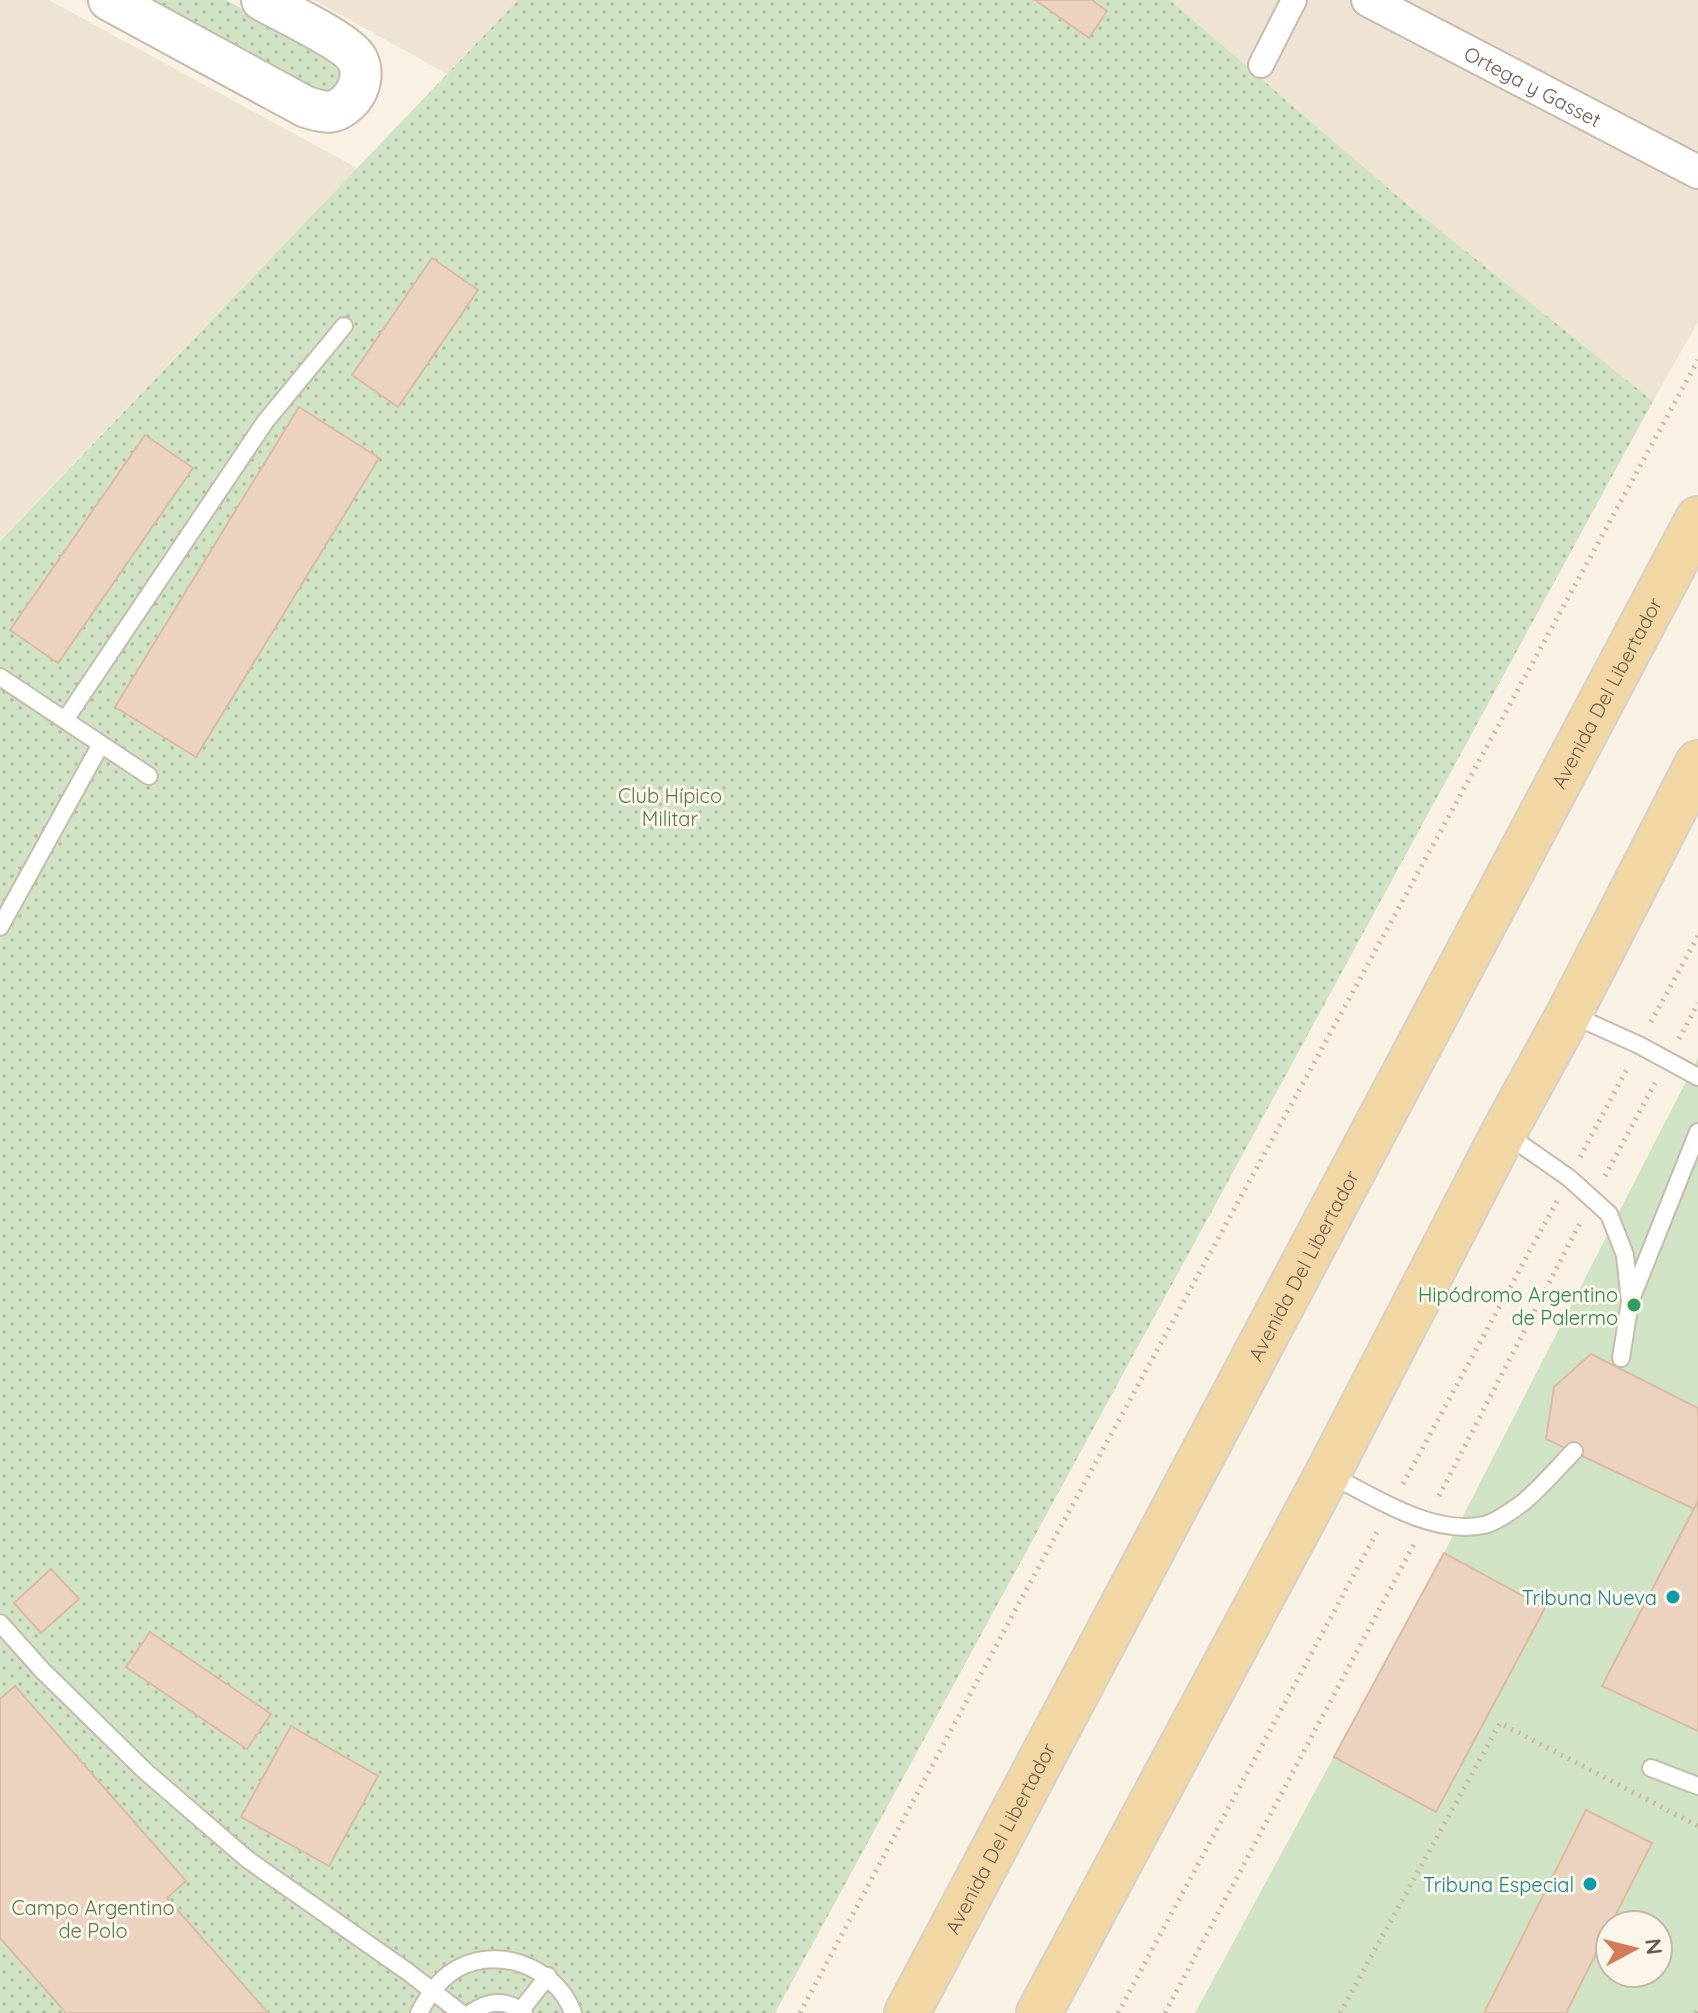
<svg xmlns="http://www.w3.org/2000/svg" width="1698" height="2013" font-family="Quicksand,sans-serif">
<style>
.residential{fill:#efe4d4}
.green{fill:#d0e4c5;fill-rule:evenodd}
.park{fill:url(#park-dots)}
.building{fill:#ebd3bf;stroke:#dbbba2;stroke-width:2}
.lines{fill:none;stroke-linecap:round;stroke-linejoin:round}
.service-casing{stroke:#c8baac;stroke-width:20}
.pedestrian-casing{stroke:#c8baac;stroke-width:28}
.minor-casing{stroke:#c8baac;stroke-width:36}
.tertiary-casing{stroke:#c8baac;stroke-width:44}
.primary-casing{stroke:#d6d1cd;stroke-width:48}
.path{stroke:#cfb6a3;stroke-width:5;stroke-dasharray:2 6;stroke-linecap:butt}
.service{stroke:#fff;stroke-width:16}
.pedestrian{stroke:#fff;stroke-width:24}
.minor{stroke:#fff;stroke-width:32}
.tertiary{stroke:#fff;stroke-width:40}
.primary{stroke:#f0d7a4;stroke-width:44}
.leisure-dot{fill:#2e9e5b;stroke:#fcf6ea;stroke-width:3}
.culture-dot{fill:#0f9aa8;stroke:#fcf6ea;stroke-width:3}
.labels{text-anchor:middle;dominant-baseline:central;stroke-width:6;stroke-linejoin:round;paint-order:stroke}
.street-label{font-size:20px;fill:#6e5b4d;stroke:#fcf6ea}
.park-label{font-size:20px;fill:#55784a;stroke:#fcf6ea}
.leisure-label{font-size:20px;fill:#27864d;stroke:#fcf6ea;text-anchor:end}
.culture-label{font-size:20px;fill:#0d838f;stroke:#fcf6ea;text-anchor:end}
</style>
<defs>
<pattern id="park-dots" width="8" height="8" patternUnits="userSpaceOnUse" patternTransform="scale(2)"><rect width="8" height="8" fill="#d0e4c5"/><path d="M2 2h.1M6 6h.1" fill="none" stroke="#adbca2" stroke-width="1.8" stroke-linecap="round"/></pattern>
</defs>
<rect width="100%" height="100%" fill="#f9f2e4"/>
<path class="residential" d="M 0,0 L 49,0 L 357,168 L 0,540 Z
M 314,0 L 518,0 L 447,74 Z
M 1170,0 L 1698,0 L 1698,322 L 1653,401 L 1401,199 Z"/>
<path class="green" d="M 1698,1058 L 1698,2013 L 1195,2013 L 1444,1553 ZM 1610,1925 L 1658,1925 L 1658,1973 L 1610,1973 Z"/>
<path class="park" d="M 145,0 L 226,0 L 348,66 L 328,99 Z
M 518,0 L 1170,0 L 1401,199 L 1653,401 L 775,2013 L 0,2013 L 0,541 Z"/>
<path class="building" d="M 1035,0 L 1092,0 L 1107,11 L 1089,38 Z
M 432,258 L 478,290 L 398,407 L 352,375 Z
M 299,407 L 379,458 L 196,757 L 115,707 Z
M 145,435 L 193,468 L 58,663 L 10,630 Z
M 1591,1354 L 1698,1408 L 1698,1501 L 1694,1509 L 1546,1439 L 1554,1387 Z
M 1698,1501 L 1698,1731 L 1602,1686 Z
M 1444,1553 L 1545,1608 L 1436,1812 L 1334,1757 Z
M 51,1569 L 79,1599 L 41,1633 L 14,1603 Z
M 150,1632 L 271,1714 L 247,1749 L 126,1667 Z
M 15,1686 L 186,1881 L 167,1898 L 268,2013 L 66,2013 L 0,1938 L 0,1699 Z
M 291,1726 L 378,1776 L 329,1866 L 241,1817 Z
M 1586,1810 L 1652,1843 L 1566,2013 L 1484,2013 Z"/>
<g class="lines">
<defs>
<path id="service" d="M 0,677 L 149,776
M 65,720 L 265,422 L 344,326
M 0,927 L 101,744
M 1570,1014 L 1639,1045 L 1698,1077
M 1506,1134 L 1569,1178 L 1609,1214 L 1625,1255 L 1630,1302 L 1621,1358
M 1632,1297 L 1698,1132
M 1329,1474 C 1374,1497 1432,1536 1484,1525 C 1495,1523 1508,1513 1517,1507 C 1535,1495 1558,1467 1574,1451
M 0,1623 L 42,1670 L 145,1771 L 247,1859 L 408,1972 L 461,2013
M 1651,1768 L 1698,1786
M 521,2010 L 548,1976
M 419,2013 C 427,1998 435,1985 449,1974 C 491,1942 556,1965 573,2013
M 471,2013 C 489,2000 506,1999 524,2013"/>
<path id="pedestrian" d="M 1261,65 L 1294,0"/>
<g id="minor">
<path id="s1" d="M 1368,0 L 1698,172"/>
</g>
<path id="tertiary" d="M 109,0 L 306,107 C 326,113 335,116 351,99 C 360,89 364,72 357,59 C 347,41 283,12 262,0"/>
<g id="primary">
<path id="s2" d="M 907,2013 L 1698,519"/>
<path d="M 1039,2013 L 1328,1473 L 1504,1132 L 1569,1014 L 1698,763"/>
</g>
</defs>
<use href="#service" class="service-casing"/>
<use href="#pedestrian" class="pedestrian-casing"/>
<use href="#minor" class="minor-casing"/>
<use href="#tertiary" class="tertiary-casing"/>
<use href="#primary" class="primary-casing"/>
<path class="path" d="M 1651,1022 L 1698,936
M 1679,1039 L 1698,1003
M 1580,1157 L 1628,1067
M 1605,1176 L 1655,1083
M 1403,1484 L 1557,1201
M 1439,1496 L 1581,1221
M 800,2013 L 1019,1603 L 1698,360
M 1118,2013 L 1379,1528
M 1165,2013 L 1414,1544
M 1340,2013 L 1500,1723 L 1698,1826
M 1696,2013 L 1698,2009"/>
<use href="#service" class="service"/>
<use href="#pedestrian" class="pedestrian"/>
<use href="#minor" class="minor"/>
<use href="#tertiary" class="tertiary"/>
<use href="#primary" class="primary"/>
</g>
<circle class="leisure-dot" cx="1634" cy="1305" r="8"/>
<g class="culture-dot">
<circle cx="1673" cy="1597" r="8"/>
<circle cx="1590" cy="1884" r="8"/>
</g>
<g class="labels">
<g class="street-label">
<text stroke="none"><textPath href="#s1" startOffset="186">Ortega y Gasset</textPath></text>
<text stroke="none"><textPath href="#s2" startOffset="1494">Avenida Del Libertador</textPath></text>
<text stroke="none"><textPath href="#s2" startOffset="846">Avenida Del Libertador</textPath></text>
<text stroke="none"><textPath href="#s2" startOffset="198">Avenida Del Libertador</textPath></text>
</g>
<g class="park-label">
<text x="670" y="795">Club Hípico<tspan x="670" dy="23">Militar</tspan></text>
<text x="93" y="1907">Campo Argentino<tspan x="93" dy="23">de Polo</tspan></text>
</g>
<g class="leisure-label">
<text x="1618" y="1294">Hipódromo Argentino<tspan x="1618" dy="23">de Palermo</tspan></text>
</g>
<g class="culture-label">
<text x="1657" y="1597">Tribuna Nueva</text>
<text x="1574" y="1884">Tribuna Especial</text>
</g>
</g>
<g transform="translate(1634 1949) rotate(83)"><circle r="38" fill="#fcf6ea" stroke="#c3b8ab" stroke-width="2"/>
<path d="M0-6L14 30L0 20L-14 30Z" fill="#d47a58"/>
<text y="-12" font-size="22" font-weight="bold" text-anchor="middle" fill="#6e5b4d">N</text>
</g>
</svg>
